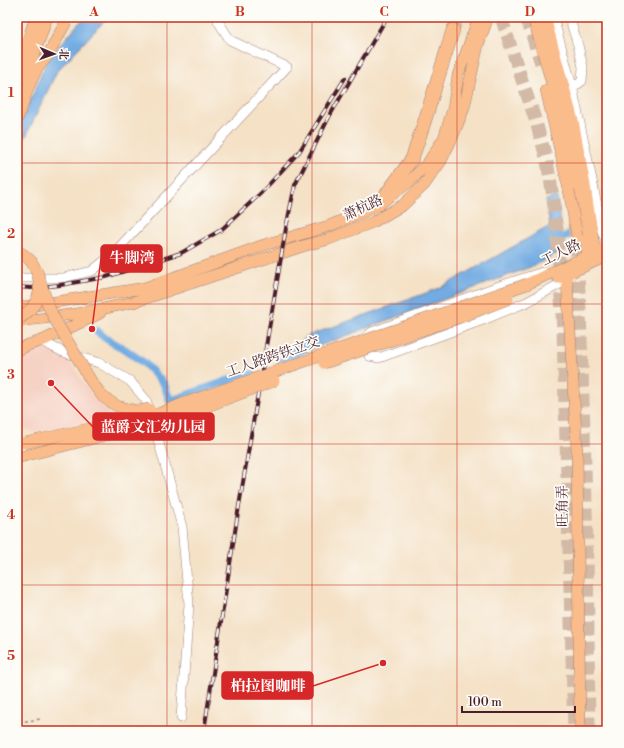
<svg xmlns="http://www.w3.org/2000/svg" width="624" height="748" font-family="'Libre Bodoni','Noto Serif SC',serif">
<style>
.built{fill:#f6d2c4}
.water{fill:#72ace2;stroke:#5e6686}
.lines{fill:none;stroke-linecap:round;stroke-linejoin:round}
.canal{stroke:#72ace2;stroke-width:8}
.highway-tunnel{stroke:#d2baa7;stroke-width:13;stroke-dasharray:13 6;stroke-linecap:butt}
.minor-casing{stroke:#9f8078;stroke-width:10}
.major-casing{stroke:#9f8078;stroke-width:12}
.highway-casing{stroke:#9f8078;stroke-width:14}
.path{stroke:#9f8078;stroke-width:1.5;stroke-dasharray:3 3;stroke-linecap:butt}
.minor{stroke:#fff;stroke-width:9}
.major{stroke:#fabc8b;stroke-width:11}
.highway{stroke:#fabc8b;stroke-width:13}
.rail-casing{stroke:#4a1f2b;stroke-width:4}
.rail{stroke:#fdfcf7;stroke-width:2.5;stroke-dasharray:8;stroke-linecap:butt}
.major-bridge-casing{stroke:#9f8078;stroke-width:12;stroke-linecap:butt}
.major-bridge{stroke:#fabc8b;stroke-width:11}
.grid{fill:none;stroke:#c8321e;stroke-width:1;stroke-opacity:0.55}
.labels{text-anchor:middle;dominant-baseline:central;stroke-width:3.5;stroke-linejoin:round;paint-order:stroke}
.street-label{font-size:14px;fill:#4a1f2b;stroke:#fdfcf7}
.leader{fill:none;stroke:#d62828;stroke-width:1.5}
.callout-dot{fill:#d62828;stroke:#fdfcf7;stroke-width:1.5}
.callout{fill:#d62828;stroke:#d62828;stroke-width:1.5}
.callout-label{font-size:15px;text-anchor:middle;font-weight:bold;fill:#fff}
.neatline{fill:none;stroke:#c8321e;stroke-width:1.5}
.grid-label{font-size:13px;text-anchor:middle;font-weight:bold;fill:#c8321e}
</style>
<rect width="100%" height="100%" fill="#fdfcf7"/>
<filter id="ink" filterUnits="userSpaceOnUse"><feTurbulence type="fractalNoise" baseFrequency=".025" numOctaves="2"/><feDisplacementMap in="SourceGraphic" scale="8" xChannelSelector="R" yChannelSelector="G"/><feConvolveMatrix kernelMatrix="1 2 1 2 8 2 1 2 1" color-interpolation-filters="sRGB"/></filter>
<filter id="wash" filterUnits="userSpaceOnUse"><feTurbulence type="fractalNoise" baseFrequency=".012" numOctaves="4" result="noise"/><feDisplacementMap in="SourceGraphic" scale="16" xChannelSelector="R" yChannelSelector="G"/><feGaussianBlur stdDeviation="0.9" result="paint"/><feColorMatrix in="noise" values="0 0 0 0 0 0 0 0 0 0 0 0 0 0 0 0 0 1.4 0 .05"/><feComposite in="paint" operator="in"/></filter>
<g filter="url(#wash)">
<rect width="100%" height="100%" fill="#f4e1c6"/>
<path class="built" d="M 40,347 L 58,354 L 71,363 L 94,399 L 111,411 L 102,419 L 33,433 L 25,428 L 19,418 L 19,366 L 25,356 Z"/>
<path class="water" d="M 86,17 L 108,17 L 57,71 L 17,155 L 17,132 L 47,61 L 78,24 Z
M 557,196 L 563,250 L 533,266 L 311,349 L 281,367 L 277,361 L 307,336 L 341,324 L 440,288 L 550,226 L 546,200 Z"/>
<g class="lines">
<path class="canal" d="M 594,222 L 607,215
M 553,243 L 580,229
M 97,331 L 105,338 L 126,350 L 144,363 L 164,384 L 170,401 L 233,379 L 253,374"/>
</g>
</g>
<g filter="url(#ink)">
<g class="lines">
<path class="highway-tunnel" d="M 501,17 L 536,122 L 547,161 L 553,197 L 557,233 L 563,331 L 574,731
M 526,17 L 541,63
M 453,30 L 457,17
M 574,223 C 580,282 581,342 583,401 C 587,511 588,621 589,731"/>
<defs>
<path id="minor" d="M 553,17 L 572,86 L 592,180 L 602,231 L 607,243
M 569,17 L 578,45 L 583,67 L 582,81 L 578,84 L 572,86
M 543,272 L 499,286 L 372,332 L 366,337 L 366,348 L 369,356 L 379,358 L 483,320 L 527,302 L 567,280 L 571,275
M 17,278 L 63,278 L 92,271 L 113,254 L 287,67 L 230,40 L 218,21 L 218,17
M 41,341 L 63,352 L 99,363 L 130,381 L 146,400 L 153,421 L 182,527 L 189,604 L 181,718"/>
<path id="major" d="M 533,17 L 567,137 L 577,188 L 588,256
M 34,34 L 38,17
M 17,72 L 33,25
M 26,77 L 40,38 L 47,17
M 17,86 L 24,68
M 546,90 L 569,190
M 17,119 L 29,86 L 37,69 L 48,55 L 67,20
M 17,251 L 23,254 L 31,261
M 558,278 L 607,256
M 567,280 L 577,451 L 580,731
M 527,284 L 607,247
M 17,308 L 145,288 L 264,245 L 329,226 L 365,211 L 379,204 L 408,183 L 428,163 L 444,138 L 453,109 L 458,75 L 479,17
M 17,321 C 56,318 96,311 134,302 L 303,246 L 329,239 L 373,222 L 403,205 L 424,185 L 441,161 L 452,138 L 464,108 L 478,45 L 488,17
M 17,351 L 28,345 L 44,340 L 100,313
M 17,458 L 28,455"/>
<path id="highway" d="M 546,25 L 572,121 L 584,186 L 594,253
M 379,204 L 412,159 L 425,120 L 453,30"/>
</defs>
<use href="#minor" class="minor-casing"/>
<use href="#major" class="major-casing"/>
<use href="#highway" class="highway-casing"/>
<path class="path" d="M 17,24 L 23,25
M 19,722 L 41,719"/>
<use href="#minor" class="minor"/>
<use href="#major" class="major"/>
<use href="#highway" class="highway"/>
<defs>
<path id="rail" d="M 17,287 L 31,288 L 60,285 L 106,277 L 181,253 L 221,230 L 261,193 L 299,152 L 345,78
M 204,731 L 239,506 L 286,228 L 295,185 L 329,117 L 387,17"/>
</defs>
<use href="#rail" class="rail-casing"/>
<use href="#rail" class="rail"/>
<defs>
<path id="major-bridge" d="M 569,190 L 577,236
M 37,271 L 48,305 L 54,318 L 91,381 L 103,397 L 117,406 L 137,411 L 149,409
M 17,320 C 41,306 46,285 31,261
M 324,363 L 458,318 L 508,299
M 24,443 L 158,414 L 182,404 L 527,284
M 28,455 L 184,415 L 274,381"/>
</defs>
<use href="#major-bridge" class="major-bridge-casing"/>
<use href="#major-bridge" class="major-bridge"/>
</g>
</g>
<path class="grid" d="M 167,17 L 167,731M 312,17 L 312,731M 457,17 L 457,731M 17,163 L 607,163M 17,304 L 607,304M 17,444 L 607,444M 17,585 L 607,585"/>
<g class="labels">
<g class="street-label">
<text transform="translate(363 208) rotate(-25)">萧杭路</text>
<text transform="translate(561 253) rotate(-26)">工人路</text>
<text transform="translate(273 357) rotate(-19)">工人路跨铁立交</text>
<text transform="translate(563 506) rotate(-91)">旺角弄</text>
</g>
</g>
<path class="leader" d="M92 329L101 258M51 383L93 427M383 663L313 686"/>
<g class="callout-dot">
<circle cx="92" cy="329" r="4"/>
<circle cx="51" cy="383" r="4"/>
<circle cx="383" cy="663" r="4"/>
</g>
<g class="callout">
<rect x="101" y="245" width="61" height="27" rx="4"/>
<rect x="93" y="413" width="121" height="27" rx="4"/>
<rect x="222" y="672" width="91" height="27" rx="4"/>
</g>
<g class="callout-label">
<text x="132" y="263">牛脚湾</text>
<text x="153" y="432">蓝爵文汇幼儿园</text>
<text x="268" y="691">柏拉图咖啡</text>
</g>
<rect width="624" height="748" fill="none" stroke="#fdfcf7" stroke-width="44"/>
<g transform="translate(54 54) rotate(92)" stroke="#fdfcf7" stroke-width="3" paint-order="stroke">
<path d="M0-3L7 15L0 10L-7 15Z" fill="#4a1f2b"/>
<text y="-6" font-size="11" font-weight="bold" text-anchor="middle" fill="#4a1f2b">北</text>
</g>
<path d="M462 706v6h113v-6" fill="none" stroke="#4a1f2b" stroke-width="2"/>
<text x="468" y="706" font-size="12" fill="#4a1f2b" stroke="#fdfcf7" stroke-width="3" paint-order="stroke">100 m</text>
<rect x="22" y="22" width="580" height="704" class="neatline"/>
<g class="grid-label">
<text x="94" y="16">A</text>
<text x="240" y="16">B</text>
<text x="384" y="16">C</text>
<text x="530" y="16">D</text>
<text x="11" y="97">1</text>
<text x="11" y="238">2</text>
<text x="11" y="379">3</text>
<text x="11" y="519">4</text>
<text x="11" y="660">5</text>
</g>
</svg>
